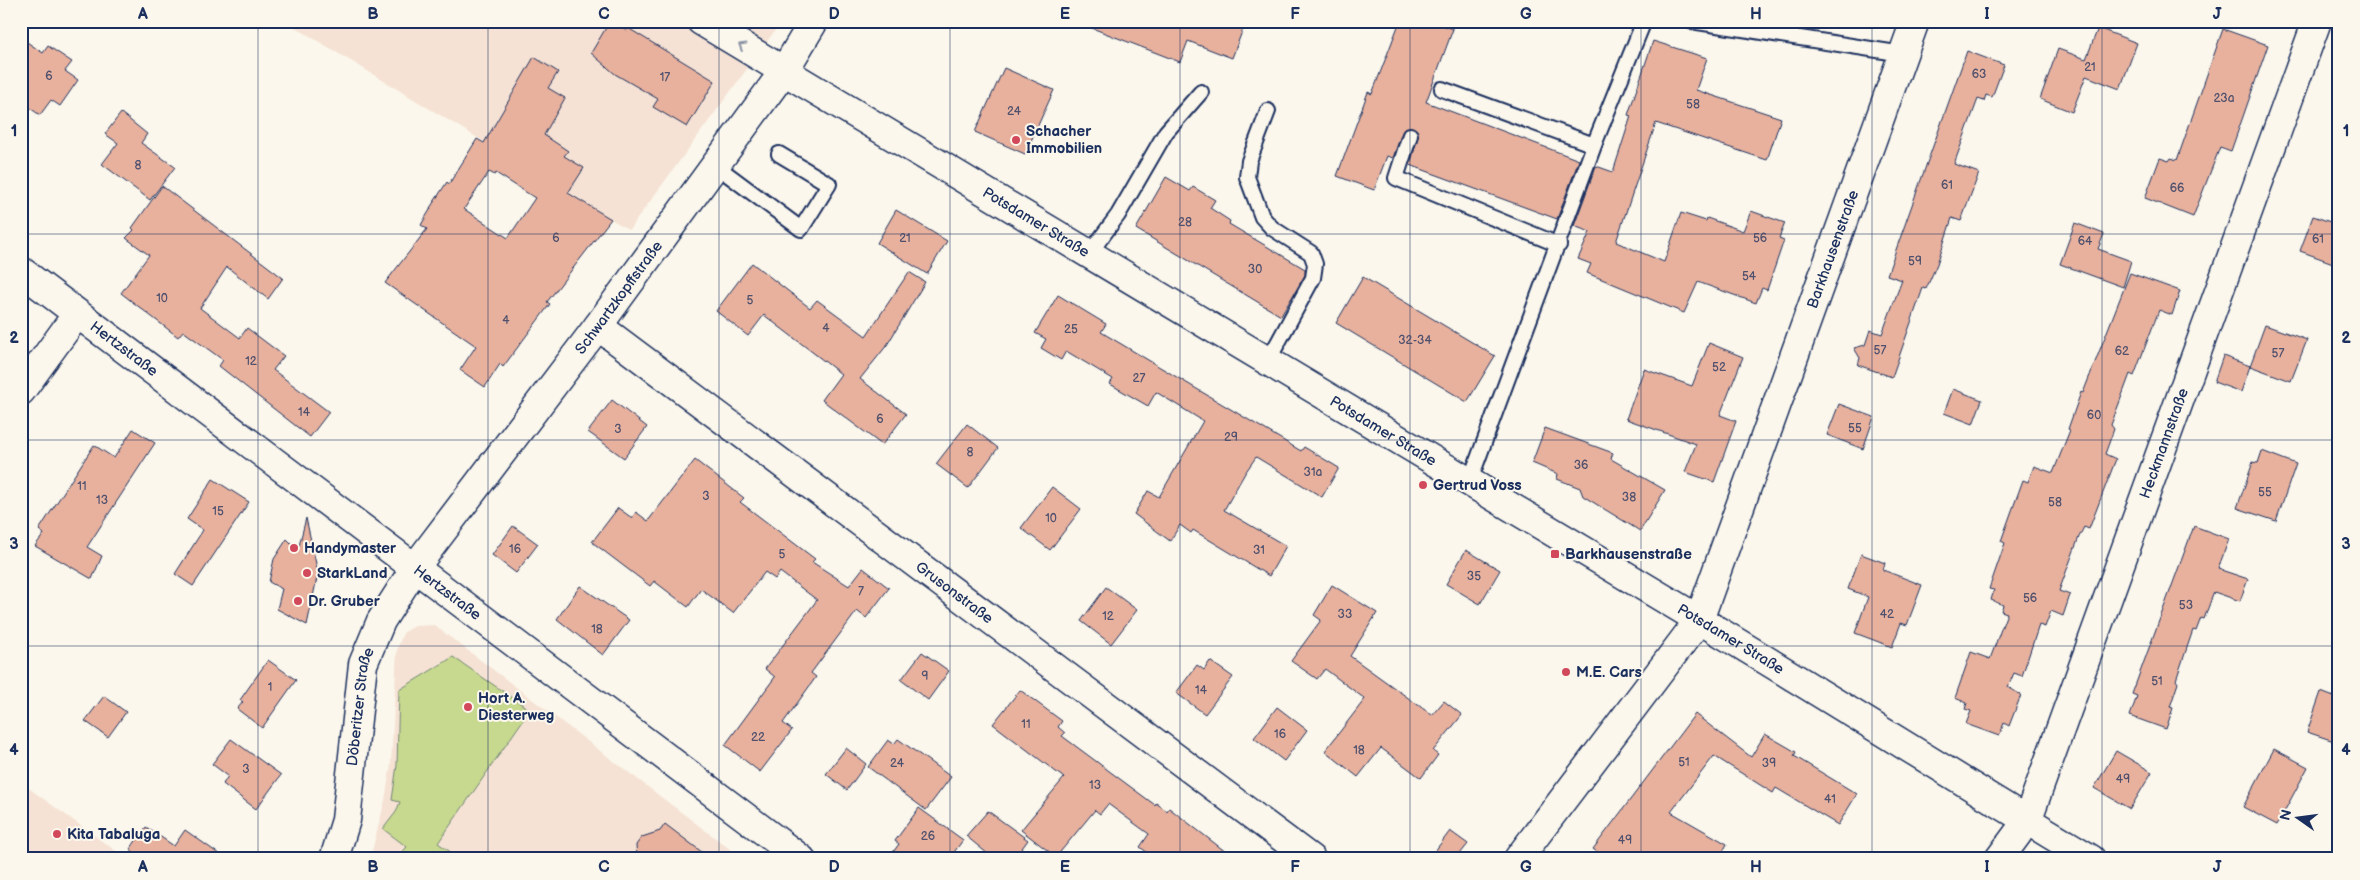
<svg xmlns="http://www.w3.org/2000/svg" width="2360" height="880" font-family="'Balsamiq Sans',sans-serif">
<style>
.built{fill:#f5e2d4}
.green{fill:#c7d98e;stroke:#718476}
.building{fill:#e8b19d;stroke:#1b2f5e;fill-rule:evenodd}
.lines{fill:none;stroke-linecap:round;stroke-linejoin:round}
.service-casing{stroke:#1b2f5e;stroke-width:18}
.minor-casing{stroke:#1b2f5e;stroke-width:31}
.tertiary-casing{stroke:#1b2f5e;stroke-width:31}
.service{stroke:#fbf7ec;stroke-width:14}
.minor{stroke:#fbf7ec;stroke-width:28}
.tertiary{stroke:#fbf7ec;stroke-width:28}
.oneway{stroke:#8b93a5}
.grid{fill:none;stroke:#1b2f5e;stroke-width:1;stroke-opacity:0.55}
.poi-dot{fill:#d1495b;stroke:#fbf7ec;stroke-width:2}
.labels{text-anchor:middle;dominant-baseline:central;stroke-width:4;stroke-linejoin:round;paint-order:stroke}
.number-label{font-size:12px;fill:#4e506e}
.poi-label{font-size:15px;font-weight:bold;fill:#1b2f5e;stroke:#fbf7ec;text-anchor:start}
.street-label{font-size:15px;fill:#1b2f5e;stroke:#fbf7ec}
.neatline{fill:none;stroke:#1b2f5e;stroke-width:2}
.grid-label{font-size:16px;text-anchor:middle;font-weight:bold;fill:#1b2f5e}
</style>
<rect width="100%" height="100%" fill="#fbf7ec"/>
<filter id="ink" filterUnits="userSpaceOnUse"><feTurbulence type="fractalNoise" baseFrequency=".02" numOctaves="2"/><feDisplacementMap in="SourceGraphic" scale="10" xChannelSelector="R" yChannelSelector="G"/><feConvolveMatrix kernelMatrix="1 2 1 2 8 2 1 2 1" color-interpolation-filters="sRGB"/></filter>
<g filter="url(#ink)">
<path class="built" d="M 285,21 L 782,21 L 629,230 Z
M 434,625 L 743,859 L 370,859 L 385,800 L 391,764 L 397,650 L 403,633 L 415,626 Z
M 21,783 L 34,792 L 127,859 L 21,859 Z"/>
<path class="green" d="M 453,657 L 530,710 L 438,843 L 452,853 L 448,859 L 408,859 L 401,853 L 407,847 L 383,829 L 396,812 L 400,802 L 392,800 L 397,765 L 399,690 Z"/>
<path class="building" d="M 610,21 L 627,30 L 628,28 L 715,81 L 687,127 L 653,107 L 658,99 L 615,74 L 591,53 Z
M 1080,21 L 1246,21 L 1232,58 L 1188,41 L 1180,62 L 1079,23 Z
M 1400,21 L 1432,21 L 1453,29 L 1426,102 L 1579,160 L 1557,219 L 1410,165 L 1418,137 L 1417,130 L 1412,127 L 1405,128 L 1402,132 L 1393,158 L 1387,156 L 1374,190 L 1337,176 L 1368,92 L 1372,94 Z
M 2098,28 L 2137,43 L 2120,89 L 2086,76 L 2072,112 L 2040,99 L 2058,49 L 2086,59 Z
M 2223,29 L 2268,45 L 2231,151 L 2220,147 L 2193,217 L 2145,198 L 2160,158 L 2169,161 L 2171,158 L 2177,160 Z
M 21,38 L 43,53 L 48,46 L 72,62 L 65,71 L 78,80 L 60,106 L 51,100 L 40,115 L 21,102 Z
M 1653,41 L 1707,58 L 1696,90 L 1781,118 L 1767,160 L 1656,123 L 1616,242 L 1664,262 L 1681,213 L 1706,221 L 1707,218 L 1743,231 L 1751,211 L 1785,223 L 1779,238 L 1784,240 L 1767,290 L 1762,288 L 1756,303 L 1698,282 L 1684,313 L 1587,273 L 1591,264 L 1578,259 L 1590,232 L 1574,226 L 1596,166 L 1613,172 L 1631,116 L 1628,115 Z
M 1967,51 L 2004,65 L 1992,97 L 1986,95 L 1984,101 L 1978,99 L 1954,164 L 1979,173 L 1961,221 L 1952,218 L 1937,264 L 1926,289 L 1923,288 L 1892,377 L 1858,365 L 1860,358 L 1854,348 L 1865,345 L 1870,330 L 1882,334 L 1902,280 L 1887,275 Z
M 534,57 L 558,72 L 548,88 L 565,98 L 544,135 L 568,151 L 564,156 L 584,168 L 568,193 L 611,219 L 547,302 L 550,304 L 503,367 L 500,364 L 485,387 L 460,370 L 476,346 L 385,283 L 427,229 L 421,225 L 431,208 L 430,208 L 447,182 L 449,184 L 477,139 L 484,143 ZM 489,172 L 495,175 L 496,173 L 535,198 L 508,238 L 464,209 Z
M 1004,68 L 1054,90 L 1025,154 L 975,132 Z
M 121,113 L 147,134 L 141,143 L 175,167 L 150,200 L 102,164 L 118,143 L 105,134 Z
M 1166,177 L 1190,191 L 1193,187 L 1215,200 L 1210,208 L 1230,221 L 1229,224 L 1305,269 L 1305,275 L 1281,316 L 1136,229 Z
M 162,186 L 283,278 L 268,299 L 227,267 L 200,308 L 240,338 L 247,328 L 284,356 L 273,370 L 329,412 L 310,437 L 219,366 L 223,360 L 183,331 L 178,337 L 121,293 L 149,255 L 126,238 L 134,230 L 132,228 Z
M 896,210 L 947,241 L 927,274 L 877,243 Z
M 2313,216 L 2339,225 L 2339,246 L 2333,263 L 2300,251 Z
M 2075,223 L 2104,234 L 2098,249 L 2131,261 L 2123,287 L 2060,264 Z
M 752,263 L 810,308 L 817,300 L 866,336 L 909,272 L 925,282 L 887,345 L 860,379 L 906,414 L 882,445 L 822,400 L 841,374 L 764,315 L 748,336 L 716,311 Z
M 2130,273 L 2180,291 L 2172,315 L 2159,310 L 2134,376 L 2130,374 L 2111,425 L 2114,429 L 2105,454 L 2116,459 L 2089,529 L 2084,527 L 2079,537 L 2059,591 L 2070,595 L 2063,616 L 2051,611 L 2045,627 L 2039,625 L 2022,676 L 2014,673 L 2008,687 L 2021,695 L 2009,726 L 2004,723 L 1999,736 L 1966,724 L 1971,711 L 1965,709 L 1967,703 L 1955,698 L 1971,652 L 1990,659 L 2007,613 L 2001,611 L 2003,605 L 1991,600 L 1994,590 L 1989,589 L 2005,543 L 2001,541 L 2023,480 L 2028,482 L 2034,466 L 2053,473 L 2070,430 L 2068,429 L 2081,392 L 2083,393 Z
M 1363,277 L 1495,356 L 1467,402 L 1336,323 Z
M 1058,295 L 1106,324 L 1101,332 L 1301,451 L 1304,447 L 1339,468 L 1322,497 L 1256,457 L 1245,473 L 1224,510 L 1286,546 L 1269,576 L 1193,530 L 1191,533 L 1180,525 L 1170,541 L 1134,514 L 1148,491 L 1159,497 L 1203,421 L 1156,392 L 1148,406 L 1110,384 L 1113,379 L 1066,351 L 1061,360 L 1041,348 L 1046,339 L 1035,333 Z
M 2265,325 L 2307,340 L 2291,381 L 2250,366 Z
M 1709,343 L 1743,357 L 1720,415 L 1736,421 L 1714,482 L 1685,472 L 1696,444 L 1626,419 L 1644,369 L 1692,386 Z
M 2223,356 L 2250,366 L 2241,392 L 2214,382 Z
M 1953,389 L 1982,400 L 1973,424 L 1944,413 Z
M 612,400 L 647,427 L 624,458 L 588,432 Z
M 1839,404 L 1874,417 L 1863,449 L 1827,435 Z
M 967,424 L 998,448 L 968,488 L 936,464 Z
M 1545,428 L 1613,453 L 1611,459 L 1665,490 L 1640,531 L 1583,496 L 1580,488 L 1557,479 L 1558,474 L 1532,463 Z
M 133,429 L 155,443 L 87,547 L 102,556 L 92,579 L 35,546 L 44,534 L 39,530 L 94,445 L 114,458 Z
M 2262,451 L 2296,464 L 2276,521 L 2237,508 L 2253,462 L 2258,463 Z
M 695,460 L 744,498 L 740,502 L 815,559 L 812,562 L 849,586 L 863,568 L 889,588 L 866,618 L 857,611 L 811,673 L 816,677 L 783,723 L 792,730 L 760,772 L 725,745 L 775,677 L 765,669 L 817,600 L 780,572 L 775,579 L 765,572 L 733,613 L 701,589 L 688,607 L 654,581 L 650,586 L 592,542 L 618,508 L 632,518 L 636,512 L 648,521 Z
M 213,479 L 249,502 L 193,586 L 175,574 L 203,530 L 187,519 Z
M 1052,487 L 1081,509 L 1050,550 L 1021,528 Z
M 306,518 L 318,573 L 307,625 L 277,609 L 282,589 L 269,582 L 274,559 L 287,539 L 298,550 Z
M 513,526 L 538,544 L 516,573 L 492,555 Z
M 2194,526 L 2229,539 L 2218,569 L 2248,579 L 2240,601 L 2214,592 L 2204,619 L 2201,618 L 2196,631 L 2193,630 L 2176,680 L 2178,683 L 2170,707 L 2173,708 L 2166,729 L 2130,716 L 2137,696 L 2132,694 Z
M 1466,550 L 1500,570 L 1480,604 L 1446,584 Z
M 1861,554 L 1885,563 L 1883,570 L 1922,585 L 1907,625 L 1901,623 L 1892,647 L 1855,633 L 1868,597 L 1848,589 Z
M 1332,585 L 1377,613 L 1350,656 L 1432,715 L 1444,701 L 1462,715 L 1433,751 L 1438,755 L 1421,778 L 1381,748 L 1358,777 L 1325,751 L 1365,699 L 1325,669 L 1317,679 L 1291,661 L 1321,620 L 1314,615 Z
M 580,586 L 629,620 L 603,655 L 557,619 Z
M 1106,587 L 1137,610 L 1111,644 L 1081,621 Z
M 922,652 L 949,671 L 928,700 L 901,680 Z
M 268,660 L 296,680 L 262,728 L 237,709 L 243,702 L 240,700 Z
M 1210,661 L 1233,677 L 1205,714 L 1176,693 L 1197,665 L 1204,670 Z
M 1020,690 L 1062,721 L 1058,727 L 1065,733 L 1062,736 L 1155,805 L 1156,803 L 1167,811 L 1169,808 L 1235,859 L 1156,859 L 1140,847 L 1149,834 L 1108,804 L 1100,814 L 1095,810 L 1056,857 L 1021,830 L 1064,778 L 993,724 Z
M 2321,692 L 2339,699 L 2339,729 L 2334,741 L 2307,732 Z
M 104,696 L 126,712 L 108,737 L 85,721 Z
M 1277,707 L 1307,730 L 1284,761 L 1254,738 Z
M 1695,714 L 1751,757 L 1765,734 L 1796,752 L 1794,756 L 1857,794 L 1838,825 L 1776,788 L 1773,793 L 1714,756 L 1671,812 L 1727,844 L 1719,859 L 1607,859 L 1593,849 Z
M 231,739 L 281,775 L 256,809 L 223,784 L 228,776 L 212,764 Z
M 898,739 L 951,777 L 926,810 L 868,767 L 888,740 L 894,744 Z
M 846,748 L 866,764 L 847,790 L 826,774 Z
M 2274,749 L 2308,767 L 2277,825 L 2243,807 Z
M 2116,751 L 2152,772 L 2130,809 L 2094,788 Z
M 919,808 L 963,840 L 949,859 L 888,859 L 899,844 L 895,841 Z
M 988,811 L 1028,840 L 1014,859 L 994,859 L 966,836 Z
M 665,824 L 711,859 L 637,859 L 636,845 L 642,837 L 660,831 Z
M 146,827 L 174,846 L 185,830 L 226,859 L 143,859 L 130,849 Z
M 1450,831 L 1468,844 L 1456,859 L 1429,859 Z"/>
<g class="lines">
<defs>
<path id="service" d="M 1691,21 L 1903,54
M 1442,89 L 1594,145
M 1410,135 L 1396,178 L 1559,245
M 715,165 L 801,229 L 829,184 L 779,154
M 1089,254 L 1118,215 L 1166,132 L 1201,92
M 1268,361 L 1313,278 L 1315,264 L 1311,253 L 1272,228 L 1262,217 L 1247,177 L 1249,161 L 1268,111
M 1469,483 L 1596,140 L 1644,21"/>
<g id="minor">
<path d="M 701,21 L 784,71"/>
<path id="s1" d="M 21,271 L 801,859"/>
<path id="s2" d="M 598,326 L 1311,859"/>
<path d="M 21,391 L 77,314"/>
<path id="s3" d="M 1518,859 L 1699,620 L 1915,21"/>
<path id="s4" d="M 1999,859 L 2027,821 L 2317,21"/>
</g>
<g id="tertiary">
<path id="s5" d="M 784,71 C 1089,253 1393,438 1698,619 C 1830,698 1959,780 2091,859"/>
<path id="s6" d="M 334,859 L 346,820 L 363,664 L 381,621 L 416,566 L 598,326 L 784,71 L 814,21"/>
</g>
</defs>
<use href="#service" class="service-casing"/>
<use href="#minor" class="minor-casing"/>
<use href="#tertiary" class="tertiary-casing"/>
<use href="#service" class="service"/>
<use href="#minor" class="minor"/>
<use href="#tertiary" class="tertiary"/>
</g>
<defs><path id="oneway-chevron" d="M-2-3.5L2.5 0L-2 3.5" fill="none" stroke-width="1.6" stroke-linecap="round" stroke-linejoin="round" transform="scale(1.25)"/></defs>
<use class="oneway" href="#oneway-chevron" transform="translate(742 46) rotate(-149)"/>
</g>
<path class="grid" d="M 258,21 L 258,859M 488,21 L 488,859M 719,21 L 719,859M 950,21 L 950,859M 1180,21 L 1180,859M 1410,21 L 1410,859M 1641,21 L 1641,859M 1872,21 L 1872,859M 2102,21 L 2102,859M 21,234 L 2339,234M 21,440 L 2339,440M 21,646 L 2339,646"/>
<g class="poi-dot">
<circle cx="1016" cy="140" r="5"/>
<circle cx="1423" cy="485" r="5"/>
<circle cx="294" cy="548" r="5"/>
<rect x="1550" y="549" width="10" height="10" rx="2.5"/>
<circle cx="307" cy="573" r="5"/>
<circle cx="298" cy="601" r="5"/>
<circle cx="1566" cy="672" r="5"/>
<circle cx="468" cy="707" r="5"/>
<circle cx="57" cy="834" r="5"/>
</g>
<g class="labels">
<g class="number-label">
<text x="2090" y="67">21</text>
<text x="1979" y="74">63</text>
<text x="49" y="76">6</text>
<text x="665" y="77">17</text>
<text x="2224" y="98">23a</text>
<text x="1693" y="104">58</text>
<text x="1014" y="111">24</text>
<text x="138" y="165">8</text>
<text x="1947" y="185">61</text>
<text x="2177" y="188">66</text>
<text x="1185" y="222">28</text>
<text x="556" y="238">6</text>
<text x="905" y="238">21</text>
<text x="1760" y="238">56</text>
<text x="2318" y="239">61</text>
<text x="2085" y="241">64</text>
<text x="1915" y="261">59</text>
<text x="1255" y="269">30</text>
<text x="1749" y="276">54</text>
<text x="162" y="298">10</text>
<text x="750" y="300">5</text>
<text x="506" y="320">4</text>
<text x="826" y="328">4</text>
<text x="1071" y="329">25</text>
<text x="1415" y="340">32-34</text>
<text x="1880" y="350">57</text>
<text x="2122" y="351">62</text>
<text x="2278" y="353">57</text>
<text x="251" y="361">12</text>
<text x="1719" y="367">52</text>
<text x="1139" y="378">27</text>
<text x="304" y="412">14</text>
<text x="2094" y="415">60</text>
<text x="880" y="419">6</text>
<text x="1855" y="428">55</text>
<text x="618" y="429">3</text>
<text x="1231" y="437">29</text>
<text x="970" y="452">8</text>
<text x="1581" y="465">36</text>
<text x="1313" y="472">31a</text>
<text x="82" y="486">11</text>
<text x="2265" y="492">55</text>
<text x="706" y="496">3</text>
<text x="1629" y="497">38</text>
<text x="102" y="500">13</text>
<text x="2055" y="502">58</text>
<text x="218" y="511">15</text>
<text x="1051" y="518">10</text>
<text x="515" y="549">16</text>
<text x="1259" y="550">31</text>
<text x="782" y="554">5</text>
<text x="1474" y="576">35</text>
<text x="861" y="591">7</text>
<text x="2030" y="598">56</text>
<text x="2186" y="605">53</text>
<text x="1345" y="614">33</text>
<text x="1887" y="614">42</text>
<text x="1108" y="616">12</text>
<text x="597" y="629">18</text>
<text x="925" y="676">9</text>
<text x="2157" y="681">51</text>
<text x="270" y="687">1</text>
<text x="1201" y="690">14</text>
<text x="1026" y="724">11</text>
<text x="1280" y="734">16</text>
<text x="758" y="737">22</text>
<text x="1359" y="750">18</text>
<text x="1684" y="762">51</text>
<text x="897" y="763">24</text>
<text x="1769" y="763">39</text>
<text x="246" y="769">3</text>
<text x="2123" y="779">49</text>
<text x="1095" y="785">13</text>
<text x="1830" y="799">41</text>
<text x="928" y="836">26</text>
<text x="1625" y="840">49</text>
</g>
<g class="poi-label">
<text x="1026" y="131">Schacher<tspan x="1026" dy="17">Immobilien</tspan></text>
<text x="1433" y="485">Gertrud Voss</text>
<text x="304" y="548">Handymaster</text>
<text x="1565" y="554">Barkhausenstraße</text>
<text x="317" y="573">StarkLand</text>
<text x="308" y="601">Dr. Gruber</text>
<text x="1576" y="672">M.E. Cars</text>
<text x="478" y="698">Hort A.<tspan x="478" dy="17">Diesterweg</tspan></text>
<text x="67" y="834">Kita Tabaluga</text>
</g>
<g class="street-label">
<text stroke="none"><textPath href="#s5" startOffset="294">Potsdamer Straße</textPath></text>
<text stroke="none"><textPath href="#s3" startOffset="694">Barkhausenstraße</textPath></text>
<text stroke="none"><textPath href="#s6" startOffset="646">Schwartzkopffstraße</textPath></text>
<text stroke="none"><textPath href="#s1" startOffset="129">Hertzstraße</textPath></text>
<text stroke="none"><textPath href="#s5" startOffset="699">Potsdamer Straße</textPath></text>
<text stroke="none"><textPath href="#s4" startOffset="449">Heckmannstraße</textPath></text>
<text stroke="none"><textPath href="#s1" startOffset="534">Hertzstraße</textPath></text>
<text stroke="none"><textPath href="#s2" startOffset="445">Grusonstraße</textPath></text>
<text stroke="none"><textPath href="#s5" startOffset="1104">Potsdamer Straße</textPath></text>
<text stroke="none"><textPath href="#s6" startOffset="155">Döberitzer Straße</textPath></text>
</g>
</g>
<rect width="2360" height="880" fill="none" stroke="#fbf7ec" stroke-width="55"/>
<g transform="translate(2298 818) rotate(284)" stroke="#fbf7ec" stroke-width="4" paint-order="stroke">
<path d="M0-4L9 19L0 12L-9 19Z" fill="#1b2f5e"/>
<text y="-8" font-size="14" font-weight="bold" text-anchor="middle" fill="#1b2f5e">N</text>
</g>
<rect x="28" y="28" width="2304" height="824" class="neatline"/>
<g class="grid-label">
<text x="143" y="19">A</text>
<text x="373" y="19">B</text>
<text x="604" y="19">C</text>
<text x="834" y="19">D</text>
<text x="1065" y="19">E</text>
<text x="1295" y="19">F</text>
<text x="1526" y="19">G</text>
<text x="1756" y="19">H</text>
<text x="1987" y="19">I</text>
<text x="2217" y="19">J</text>
<text x="14" y="136">1</text>
<text x="2346" y="136">1</text>
<text x="14" y="343">2</text>
<text x="2346" y="343">2</text>
<text x="14" y="549">3</text>
<text x="2346" y="549">3</text>
<text x="14" y="755">4</text>
<text x="2346" y="755">4</text>
<text x="143" y="872">A</text>
<text x="373" y="872">B</text>
<text x="604" y="872">C</text>
<text x="834" y="872">D</text>
<text x="1065" y="872">E</text>
<text x="1295" y="872">F</text>
<text x="1526" y="872">G</text>
<text x="1756" y="872">H</text>
<text x="1987" y="872">I</text>
<text x="2217" y="872">J</text>
</g>
</svg>
